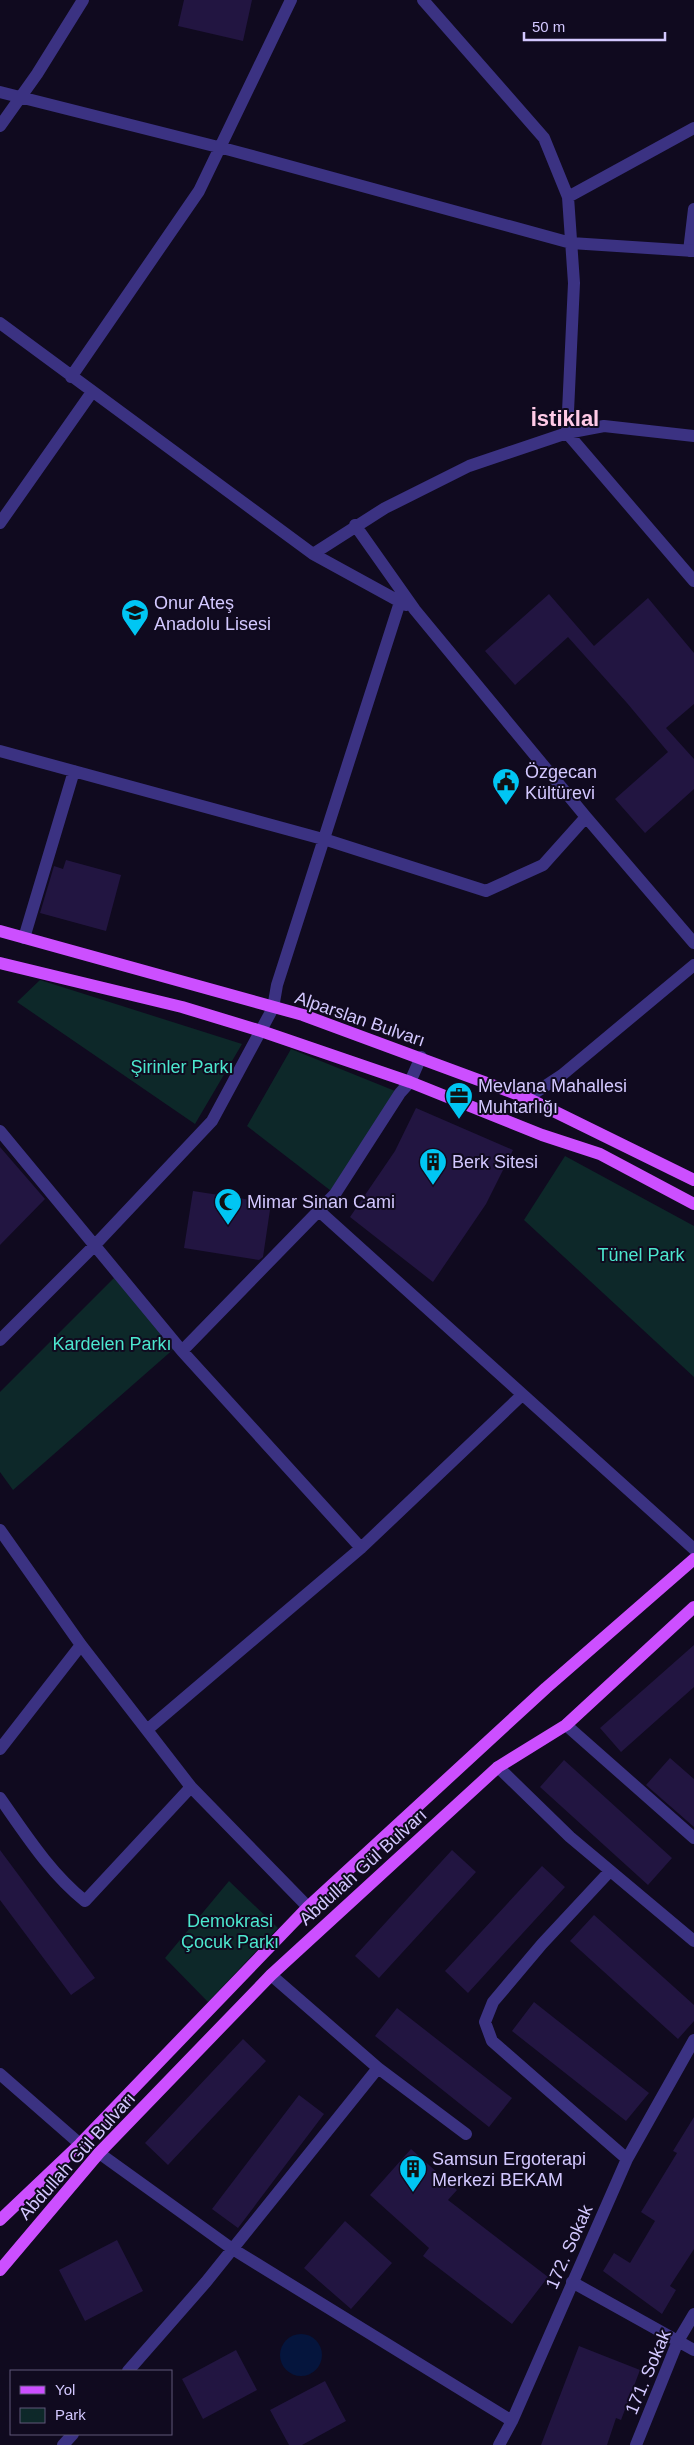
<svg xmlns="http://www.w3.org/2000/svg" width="694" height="2445" font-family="Arial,sans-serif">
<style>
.green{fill:#0d2829}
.water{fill:#05153d}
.building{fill:#221541}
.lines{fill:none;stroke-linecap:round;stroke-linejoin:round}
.minor{stroke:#3b3282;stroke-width:12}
.major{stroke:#cc4fff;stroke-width:12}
.labels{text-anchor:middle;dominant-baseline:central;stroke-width:4;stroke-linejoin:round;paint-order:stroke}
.poi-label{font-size:18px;fill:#d3c8ff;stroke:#100a1f;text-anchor:start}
.street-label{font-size:18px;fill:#d3c8ff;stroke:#100a1f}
.park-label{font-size:18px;fill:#4ce7ce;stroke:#100a1f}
.district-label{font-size:22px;font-weight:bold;fill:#ffcae7;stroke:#100a1f}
</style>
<rect width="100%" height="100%" fill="#100a1f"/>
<path class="green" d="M 40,980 L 242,1044 L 195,1124 L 17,1002 Z
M 291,1049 L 400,1093 L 335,1194 L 247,1126 Z
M 565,1156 L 694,1226 L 694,1377 L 524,1220 Z
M 114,1278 L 176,1347 L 13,1490 L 0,1472 L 0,1392 Z
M 229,1881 L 278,1928 L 208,2002 L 165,1958 Z"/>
<path class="water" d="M280 2355a21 21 0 1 1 42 0a21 21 0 1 1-42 0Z"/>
<path class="building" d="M 184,0 L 252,0 L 243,41 L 178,26 Z
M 549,594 L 594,646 L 648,598 L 694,653 L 694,704 L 666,728 L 694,759 L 694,789 L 645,833 L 615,799 L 668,752 L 627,703 L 568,637 L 515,685 L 485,651 Z
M 66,860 L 121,875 L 106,931 L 40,913 L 54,866 L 63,869 Z
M 416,1108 L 513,1150 L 486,1204 L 433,1282 L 350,1217 L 395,1151 Z
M 0,1147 L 45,1199 L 0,1245 Z
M 193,1191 L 271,1203 L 263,1257 L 259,1260 L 184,1248 Z
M 694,1645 L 694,1687 L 621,1752 L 600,1728 Z
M 670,1758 L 694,1779 L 694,1827 L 646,1785 Z
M 564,1760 L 672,1858 L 648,1885 L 540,1787 Z
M 0,1850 L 95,1978 L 71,1995 L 0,1900 Z
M 452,1850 L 476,1872 L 379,1978 L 355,1956 Z
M 542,1866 L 565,1887 L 468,1993 L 445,1971 Z
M 594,1915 L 694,2005 L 694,2021 L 678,2039 L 570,1941 Z
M 534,2002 L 649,2093 L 626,2121 L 512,2031 Z
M 397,2008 L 512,2098 L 489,2127 L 375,2036 Z
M 243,2039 L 266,2061 L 168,2165 L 145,2143 Z
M 299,2095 L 324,2114 L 238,2228 L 212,2209 Z
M 694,2117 L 694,2249 L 670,2286 L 676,2290 L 662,2314 L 603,2271 L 614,2253 L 630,2263 L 655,2221 L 641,2212 L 677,2153 L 673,2151 Z
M 411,2149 L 457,2190 L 448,2200 L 548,2277 L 512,2324 L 423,2256 L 429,2248 L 370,2195 Z
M 345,2221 L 392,2263 L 351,2309 L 304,2268 Z
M 117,2240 L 143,2291 L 85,2321 L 59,2270 Z
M 579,2346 L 640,2370 L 621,2420 L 616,2418 L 607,2445 L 541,2445 Z
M 236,2350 L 257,2390 L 203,2419 L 182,2379 Z
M 325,2381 L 346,2421 L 302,2445 L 289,2445 L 270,2410 Z"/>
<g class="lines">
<path class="minor" d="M 423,0 L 544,138 L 568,197 L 574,283 L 567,433 L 694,581
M 0,92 L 230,150 L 571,243 L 694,251
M 0,126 L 37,74 L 83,0
M 568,197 L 694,128
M 689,251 L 694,209
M 0,323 L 313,554 L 406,605
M 71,377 L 199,191 L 291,0
M 0,523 L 92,392
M 355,525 L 415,610 L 586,817 L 694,943
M 313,554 L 385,508 L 469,466 L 567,433 L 604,426 L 694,436
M 0,751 L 330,841 L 486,891 L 543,865 L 586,817
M 24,938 L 74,771
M 527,1098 L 562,1075 L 694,965
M 0,1131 L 182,1351 L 335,1194 L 400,1093 L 410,1082 L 421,1057
M 318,1210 L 694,1549
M 0,1340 L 94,1246 L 212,1121 L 273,1008 L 277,985 L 400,602
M 182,1351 L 361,1548
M 0,1530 L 81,1645 L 191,1787 L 308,1907
M 566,1725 L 694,1838
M 148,1729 L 361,1548 L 522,1395
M 0,1749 L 81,1645
M 498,1767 L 570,1837 L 694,1941
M 0,1798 C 26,1835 50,1873 85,1901 L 191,1787
M 610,1871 L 542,1944 L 493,2002 L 485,2022 L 492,2041 L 627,2159
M 271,1975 L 378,2068 L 466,2134
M 0,2074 L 80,2144
M 99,2153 L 231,2248 L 512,2421
M 572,2282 L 694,2350
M 128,2371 L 206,2282 L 378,2068
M 63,2445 L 73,2434
M 499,2445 L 512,2421 L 627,2159 L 694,2040
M 636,2445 L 678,2341 L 694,2314"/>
<path class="major" d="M 0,931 L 303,1015 L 527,1098 L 694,1180
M 0,963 L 182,1007 L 261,1031 L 410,1082 L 542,1135 L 600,1154 L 694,1204
M 0,2220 L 80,2144 L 308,1907 L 546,1688 L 694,1559
M 0,2270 L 99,2153 L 271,1975 L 498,1767 L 566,1725 L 694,1607"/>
</g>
<defs>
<symbol id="school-pin" viewBox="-11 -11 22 30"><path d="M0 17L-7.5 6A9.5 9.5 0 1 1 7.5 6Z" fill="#00c6f3" stroke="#100a1f"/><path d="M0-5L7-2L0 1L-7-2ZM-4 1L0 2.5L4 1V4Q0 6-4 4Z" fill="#111"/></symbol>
<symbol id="civic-pin" viewBox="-11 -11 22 30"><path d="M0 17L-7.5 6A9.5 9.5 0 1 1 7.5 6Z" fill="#00c6f3" stroke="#100a1f"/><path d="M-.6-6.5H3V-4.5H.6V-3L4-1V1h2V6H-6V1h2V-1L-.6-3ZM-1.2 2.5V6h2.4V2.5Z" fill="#111"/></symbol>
<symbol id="office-pin" viewBox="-11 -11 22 30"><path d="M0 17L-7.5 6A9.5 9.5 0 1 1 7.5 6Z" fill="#00c6f3" stroke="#100a1f"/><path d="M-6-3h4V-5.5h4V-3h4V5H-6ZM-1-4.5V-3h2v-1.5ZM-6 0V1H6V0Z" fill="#111"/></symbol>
<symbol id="building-pin" viewBox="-11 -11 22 30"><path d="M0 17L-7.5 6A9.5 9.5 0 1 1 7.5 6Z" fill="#00c6f3" stroke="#100a1f"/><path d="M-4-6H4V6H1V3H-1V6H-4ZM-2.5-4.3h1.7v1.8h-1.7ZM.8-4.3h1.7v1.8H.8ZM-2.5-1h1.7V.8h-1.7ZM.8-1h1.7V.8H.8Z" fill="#111"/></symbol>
<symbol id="mosque-pin" viewBox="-11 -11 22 30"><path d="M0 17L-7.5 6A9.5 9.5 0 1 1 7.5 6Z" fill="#00c6f3" stroke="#100a1f"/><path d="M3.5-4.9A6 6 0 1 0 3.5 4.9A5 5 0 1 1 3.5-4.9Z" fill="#111"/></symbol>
</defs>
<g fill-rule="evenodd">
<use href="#school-pin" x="119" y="597" width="32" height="43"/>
<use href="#civic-pin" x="490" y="766" width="32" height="43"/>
<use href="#office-pin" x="443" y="1080" width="32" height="43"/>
<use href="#building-pin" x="417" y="1146" width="32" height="43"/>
<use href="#mosque-pin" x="212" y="1186" width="32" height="43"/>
<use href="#building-pin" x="397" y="2153" width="32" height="43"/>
</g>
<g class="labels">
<g class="poi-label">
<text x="154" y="603">Onur Ateş<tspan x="154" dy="21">Anadolu Lisesi</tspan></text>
<text x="525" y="772">Özgecan<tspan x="525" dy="21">Kültürevi</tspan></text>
<text x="478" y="1086">Mevlana Mahallesi<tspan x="478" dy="21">Muhtarlığı</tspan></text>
<text x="452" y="1162">Berk Sitesi</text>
<text x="247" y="1202">Mimar Sinan Cami</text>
<text x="432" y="2159">Samsun Ergoterapi<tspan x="432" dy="21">Merkezi BEKAM</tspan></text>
</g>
<g class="street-label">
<text transform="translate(360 1019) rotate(19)">Alparslan Bulvarı</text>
<text transform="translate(363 1867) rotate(-42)">Abdullah Gül Bulvarı</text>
<text transform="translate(77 2156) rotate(-48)">Abdullah Gül Bulvarı</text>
<text transform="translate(569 2247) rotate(-66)">172. Sokak</text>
<text transform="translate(648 2372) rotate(-67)">171. Sokak</text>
</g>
<g class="park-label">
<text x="182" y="1067">Şirinler Parkı</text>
<text x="641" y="1255">Tünel Park</text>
<text x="112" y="1344">Kardelen Parkı</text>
<text x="230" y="1921">Demokrasi<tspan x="230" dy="21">Çocuk Parkı</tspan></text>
</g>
<g class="district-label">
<text x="565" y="418">İstiklal</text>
</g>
</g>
<rect x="10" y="2370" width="162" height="65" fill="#100a1f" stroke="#5e5679"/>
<rect x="20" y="2386" width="25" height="8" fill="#cc4fff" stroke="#5e5679"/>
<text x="55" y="2395" font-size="15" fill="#d3c8ff">Yol</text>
<rect x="20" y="2408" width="25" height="15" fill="#0d2829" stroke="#5e5679"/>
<text x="55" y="2420" font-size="15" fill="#d3c8ff">Park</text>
<path d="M524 32v8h141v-8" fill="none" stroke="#d3c8ff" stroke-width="2.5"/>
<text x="532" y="32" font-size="15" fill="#d3c8ff" stroke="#100a1f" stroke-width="4" paint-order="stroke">50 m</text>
</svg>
